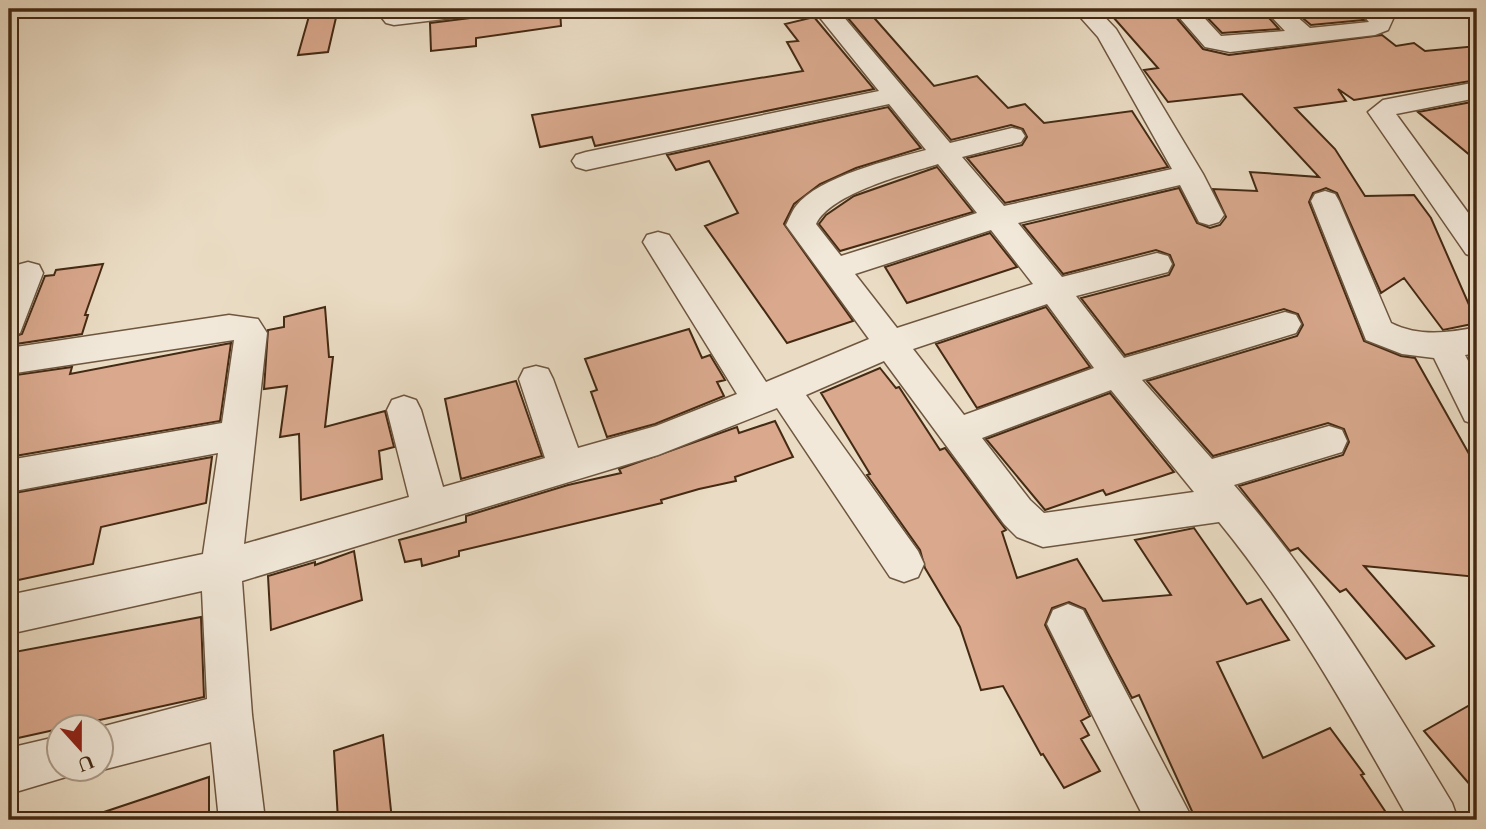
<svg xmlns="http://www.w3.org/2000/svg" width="1486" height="829" font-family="Cardo,serif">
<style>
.building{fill:#d9a88d;stroke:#442a13;stroke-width:2}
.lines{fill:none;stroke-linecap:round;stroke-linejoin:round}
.street-casing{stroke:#6e563f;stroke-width:3}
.street{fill:#f1e8d9;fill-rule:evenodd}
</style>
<rect width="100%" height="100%" fill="#eadcc4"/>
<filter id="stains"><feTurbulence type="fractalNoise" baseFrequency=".00286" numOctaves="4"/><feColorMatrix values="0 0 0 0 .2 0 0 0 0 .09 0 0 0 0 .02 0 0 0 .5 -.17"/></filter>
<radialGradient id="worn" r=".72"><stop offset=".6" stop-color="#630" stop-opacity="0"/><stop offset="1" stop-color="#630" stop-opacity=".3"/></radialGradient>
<path class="building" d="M 311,9 L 338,9 L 328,52 L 298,55 Z
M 484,9 L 560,9 L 561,26 L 476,38 L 476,46 L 431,51 L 430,23 L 478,17 Z
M 1106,9 L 1169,9 L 1203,49 L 1229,55 L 1382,35 L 1396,46 L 1414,43 L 1425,51 L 1477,46 L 1477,80 L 1354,100 L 1338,89 L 1346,101 L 1295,108 L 1335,149 L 1365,196 L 1414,195 L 1431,218 L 1477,323 L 1443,330 L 1404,278 L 1381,293 L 1337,193 L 1326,188 L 1313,193 L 1309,202 L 1364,341 L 1401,356 L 1415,358 L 1477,468 L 1477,577 L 1364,566 L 1434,646 L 1406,659 L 1346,589 L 1340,592 L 1298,548 L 1290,551 L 1239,486 L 1343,455 L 1349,442 L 1344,429 L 1328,423 L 1213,456 L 1147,381 L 1297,336 L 1303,325 L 1298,314 L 1284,309 L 1125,355 L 1081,298 L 1169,275 L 1174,265 L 1170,255 L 1156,250 L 1063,274 L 1023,225 L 1179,188 L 1197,223 L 1210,228 L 1220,225 L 1226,217 L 1213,189 L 1257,191 L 1250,172 L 1319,177 L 1242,94 L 1168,102 L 1144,70 L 1158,68 Z
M 1199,9 L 1261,9 L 1279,29 L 1222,33 Z
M 1292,9 L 1350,9 L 1364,20 L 1311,25 Z
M 869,12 L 934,86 L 977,76 L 1008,108 L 1025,104 L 1044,123 L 1132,111 L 1168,167 L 1005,203 L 967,158 L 1022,145 L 1027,137 L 1023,129 L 1011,125 L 951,140 L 847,17 Z
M 814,17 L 874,89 L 595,146 L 592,137 L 540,147 L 532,115 L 803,71 L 787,42 L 798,41 L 785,24 Z
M 1477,101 L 1477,161 L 1418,112 Z
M 888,107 L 921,148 L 856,168 L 820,184 L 794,204 L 784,224 L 853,321 L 787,343 L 705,226 L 738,213 L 709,161 L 676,170 L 667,155 Z
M 937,167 L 973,212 L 840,251 L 819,224 L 826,215 L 854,196 Z
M 990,233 L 1017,267 L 907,303 L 885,267 Z
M 103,264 L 85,315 L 88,315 L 82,334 L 9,345 L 9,338 L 22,334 L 45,276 L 54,275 L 56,270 Z
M 325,307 L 329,357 L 333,357 L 325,427 L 385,411 L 394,447 L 379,451 L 382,479 L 301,500 L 299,434 L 280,437 L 287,386 L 264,389 L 268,330 L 284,327 L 284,317 Z
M 1046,307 L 1090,367 L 977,408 L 936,344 Z
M 689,329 L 702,358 L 710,355 L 725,380 L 717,382 L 724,396 L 655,424 L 607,437 L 591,392 L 597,390 L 585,359 Z
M 231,343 L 220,421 L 9,457 L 9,376 L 72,367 L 70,374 Z
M 880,368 L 896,388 L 899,387 L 940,450 L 945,448 L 1006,530 L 1002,532 L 1017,578 L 1077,559 L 1103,601 L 1171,595 L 1135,540 L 1194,528 L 1247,604 L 1261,599 L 1289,640 L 1217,662 L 1263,758 L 1330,728 L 1364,774 L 1361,775 L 1391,820 L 1196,820 L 1139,695 L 1132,698 L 1085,609 L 1069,602 L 1052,608 L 1045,625 L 1090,716 L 1081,721 L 1089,735 L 1081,739 L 1100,771 L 1064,788 L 1043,754 L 1041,755 L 1003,686 L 981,690 L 960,627 L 925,568 L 920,550 L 867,475 L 870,474 L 821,393 Z
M 516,381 L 542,456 L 461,479 L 445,399 Z
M 1110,393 L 1174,472 L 1106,495 L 1103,490 L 1045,510 L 986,439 Z
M 775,421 L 793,457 L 735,477 L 736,481 L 699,489 L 661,500 L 662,503 L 459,551 L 459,556 L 422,566 L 421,559 L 405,562 L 399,540 L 466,522 L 466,516 L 568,485 L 621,473 L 619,469 L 737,427 L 739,433 Z
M 212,457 L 206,503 L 101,527 L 93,564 L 9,582 L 9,494 Z
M 354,551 L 362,600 L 271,630 L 268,576 L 315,562 L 315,565 Z
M 201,617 L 204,697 L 9,740 L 9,653 Z
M 1477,701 L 1477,793 L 1424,731 Z
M 383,735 L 392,820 L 338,820 L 334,751 Z
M 209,777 L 209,820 L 96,820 L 95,815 Z"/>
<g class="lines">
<defs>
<path id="street" d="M 413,9 L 481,9 L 477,14 L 469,16 L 394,25 L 386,23 L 382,18 L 386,13 Z
M 813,9 L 837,9 L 950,143 L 1012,128 L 1021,130 L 1025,136 L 1021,142 L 962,157 L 1004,206 L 1172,169 L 1098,37 L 1073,9 L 1097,9 L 1116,29 L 1203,174 L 1224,215 L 1219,222 L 1209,225 L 1199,222 L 1180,185 L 1018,223 L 1062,277 L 1157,253 L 1168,256 L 1172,264 L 1168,272 L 1076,296 L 1124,358 L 1285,312 L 1296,315 L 1301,324 L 1296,333 L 1142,380 L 1212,459 L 1329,426 L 1342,430 L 1347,441 L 1342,452 L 1234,485 C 1319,582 1385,692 1452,803 L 1458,820 L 1409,820 C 1351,717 1294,614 1219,522 L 1043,547 L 1017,537 L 1004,524 L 884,361 L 806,395 L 918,551 L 924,564 L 918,577 L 904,582 L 890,577 L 777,408 L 658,455 L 242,581 L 252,715 L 265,820 L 219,820 L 211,742 L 102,770 L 100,770 L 102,728 L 97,728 L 207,699 L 202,591 L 9,634 L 9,595 L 203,554 L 218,453 L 9,492 L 9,460 L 222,423 L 234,340 L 9,374 L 9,348 L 229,315 L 258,319 L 267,333 L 244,544 L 409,497 L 387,410 L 392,400 L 404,396 L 416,400 L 421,410 L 443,487 L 545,458 L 519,379 L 524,369 L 536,366 L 548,369 L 553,379 L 578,448 L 656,426 L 737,394 L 643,242 L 647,235 L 658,232 L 669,235 L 766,382 L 869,339 L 786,225 C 789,219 792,211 796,206 C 818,177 892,159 926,150 L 889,104 L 586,170 L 576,167 L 572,161 L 576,155 L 586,152 L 879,91 ZM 938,164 L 977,213 L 841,256 L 816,224 C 831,193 907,174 938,164 ZM 991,230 L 1033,284 L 897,328 L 855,274 ZM 1047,304 L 1094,368 L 964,415 L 913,349 ZM 1111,390 L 1194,492 L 1044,513 L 1030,500 L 982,438 Z
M 1172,9 L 1196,9 L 1221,36 L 1285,31 L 1264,9 L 1288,9 L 1310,28 L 1369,22 L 1358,9 L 1383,9 L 1393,19 L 1388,30 L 1375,35 L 1230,52 L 1205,47 Z
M 1477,82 L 1477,98 L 1396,114 L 1477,225 L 1477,258 L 1466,254 L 1368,112 L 1383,100 Z
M 1325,191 L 1335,194 L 1339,201 L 1391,323 C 1419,337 1448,333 1477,327 L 1477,353 L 1465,355 L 1477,378 L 1477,425 L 1465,421 L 1434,358 L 1402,354 L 1366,340 L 1311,201 L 1315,194 Z
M 28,262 L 39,265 L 43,273 L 20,333 L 9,336 L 9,283 L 17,265 Z
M 1068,604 L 1083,610 L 1193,820 L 1145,820 L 1047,624 L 1053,610 Z
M 60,736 L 60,770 L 78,770 L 76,774 L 9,794 L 9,748 Z"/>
</defs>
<use href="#street" class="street-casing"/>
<use href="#street" class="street"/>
</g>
<rect width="1486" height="829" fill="none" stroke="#eadcc4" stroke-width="35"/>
<rect x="10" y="10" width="1465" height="808" fill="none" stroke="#442a13" stroke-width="3.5"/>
<rect x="18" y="18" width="1451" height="794" fill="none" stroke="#442a13" stroke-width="2"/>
<g transform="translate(80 748) rotate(159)"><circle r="33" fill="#f1e8d9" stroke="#ac9c8a" stroke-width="2"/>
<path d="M0-5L12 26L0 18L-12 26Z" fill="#8f2418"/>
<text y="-10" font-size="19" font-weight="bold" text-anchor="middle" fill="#442a13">U</text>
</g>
<rect width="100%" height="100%" filter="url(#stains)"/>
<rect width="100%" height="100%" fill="url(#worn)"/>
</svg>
